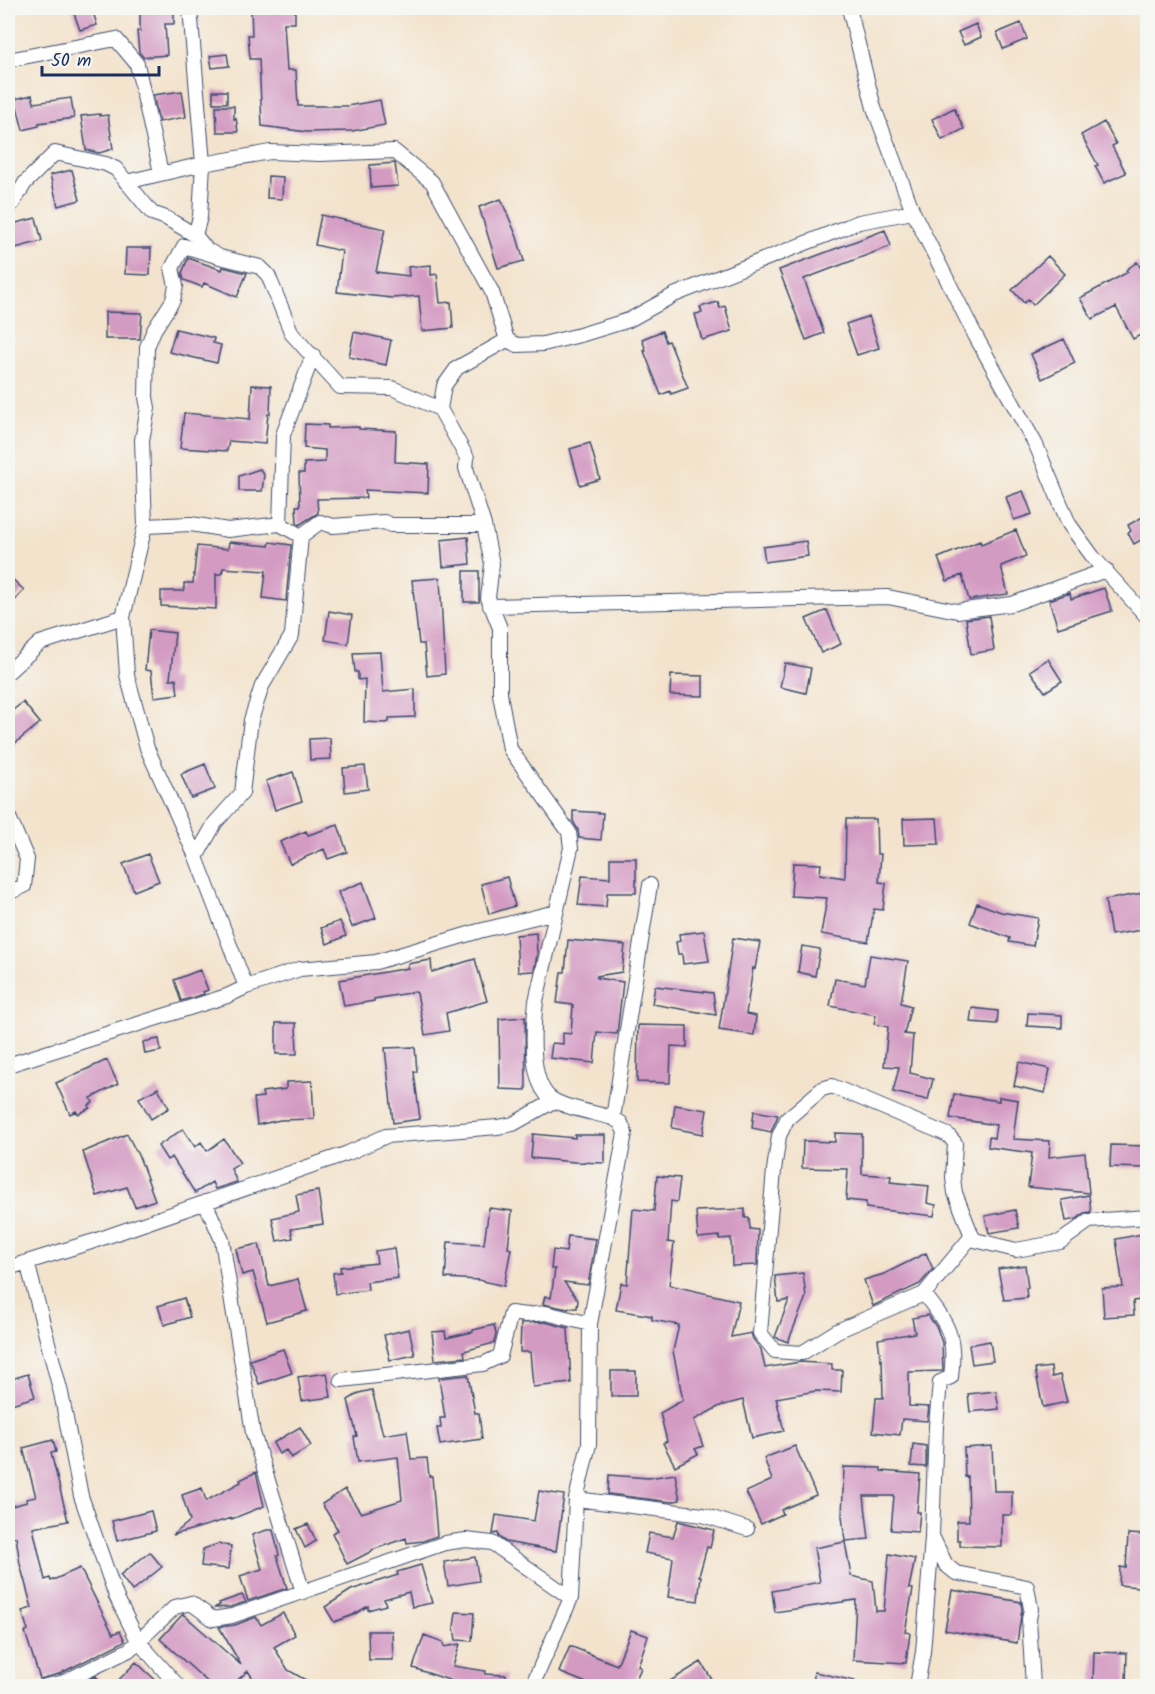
<svg xmlns="http://www.w3.org/2000/svg" width="1155" height="1694" font-family="Kalam,sans-serif">
<style>
.building{fill:#d39ac2}
.lines{fill:none;stroke-linecap:round;stroke-linejoin:round}
.minor-casing{stroke:#3b4a6e;stroke-width:16}
.minor{stroke:#fff;stroke-width:14}
</style>
<rect width="100%" height="100%" fill="#f6f6f2"/>
<filter id="ink" filterUnits="userSpaceOnUse"><feTurbulence type="fractalNoise" baseFrequency=".0167" numOctaves="2"/><feDisplacementMap in="SourceGraphic" scale="12" xChannelSelector="R" yChannelSelector="G"/><feConvolveMatrix kernelMatrix="1 2 1 2 8 2 1 2 1" color-interpolation-filters="sRGB"/></filter>
<filter id="wash" filterUnits="userSpaceOnUse"><feTurbulence type="fractalNoise" baseFrequency=".008" numOctaves="4" result="noise"/><feDisplacementMap in="SourceGraphic" scale="24" xChannelSelector="R" yChannelSelector="G"/><feGaussianBlur stdDeviation="1.35" result="paint"/><feColorMatrix in="noise" values="0 0 0 0 0 0 0 0 0 0 0 0 0 0 0 0 0 1.4 0 .05"/><feComposite in="paint" operator="in"/></filter>
<g filter="url(#wash)">
<rect width="100%" height="100%" fill="#f3e3cc"/>
<g id="blocks">
<path class="building" d="M 72,8 L 92,8 L 97,25 L 80,30 Z
M 140,8 L 174,8 L 174,24 L 165,24 L 167,55 L 143,57 L 139,52 L 137,31 L 140,31 Z
M 251,8 L 295,8 L 295,23 L 284,23 L 287,70 L 296,70 L 298,106 L 347,106 L 380,100 L 385,125 L 352,131 L 307,132 L 262,126 L 259,59 L 250,59 L 248,35 L 252,35 Z
M 1021,23 L 1027,39 L 1003,49 L 997,33 Z
M 976,24 L 981,37 L 964,45 L 958,32 Z
M 227,54 L 229,66 L 212,68 L 210,56 Z
M 182,91 L 186,117 L 159,122 L 153,95 Z
M 213,91 L 227,91 L 227,103 L 213,103 Z
M 32,95 L 34,103 L 71,98 L 74,118 L 39,123 L 39,126 L 23,130 L 15,99 Z
M 216,106 L 234,106 L 234,119 L 236,118 L 238,132 L 217,132 Z
M 954,108 L 964,129 L 942,140 L 932,119 Z
M 100,114 L 100,116 L 108,115 L 113,149 L 99,153 L 86,150 L 81,116 Z
M 1104,122 L 1116,144 L 1112,146 L 1126,173 L 1104,183 L 1095,166 L 1098,165 L 1081,135 Z
M 395,163 L 398,186 L 371,188 L 370,165 Z
M 72,170 L 80,200 L 58,206 L 50,175 Z
M 268,176 L 283,177 L 282,199 L 267,198 Z
M 501,199 L 517,237 L 524,261 L 498,268 L 479,207 Z
M 321,215 L 385,229 L 376,272 L 409,276 L 408,267 L 431,265 L 431,275 L 437,274 L 440,303 L 451,302 L 453,328 L 422,331 L 419,296 L 392,298 L 337,292 L 342,251 L 315,245 Z
M 36,218 L 42,241 L 8,250 L 8,225 Z
M 885,230 L 891,246 L 804,279 L 824,333 L 806,340 L 779,270 Z
M 126,248 L 151,248 L 150,275 L 125,274 Z
M 1048,256 L 1065,274 L 1033,305 L 1028,299 L 1024,303 L 1012,290 Z
M 188,258 L 222,270 L 223,267 L 247,273 L 237,297 L 204,283 L 202,287 L 184,280 L 182,273 Z
M 1137,262 L 1148,278 L 1148,331 L 1133,339 L 1116,307 L 1092,319 L 1080,298 L 1128,272 L 1126,270 Z
M 718,302 L 720,308 L 725,306 L 732,331 L 702,340 L 695,314 L 702,313 L 700,307 Z
M 105,312 L 142,313 L 140,339 L 105,339 Z
M 869,316 L 879,348 L 857,355 L 846,324 Z
M 176,329 L 214,338 L 213,343 L 221,345 L 217,363 L 169,352 Z
M 662,331 L 666,342 L 669,341 L 688,388 L 671,394 L 670,391 L 661,395 L 644,351 L 646,351 L 642,339 Z
M 354,332 L 391,340 L 386,365 L 349,357 Z
M 1064,339 L 1075,363 L 1042,379 L 1031,354 Z
M 252,385 L 271,386 L 270,414 L 268,414 L 265,444 L 229,441 L 227,451 L 180,448 L 184,413 L 250,419 Z
M 305,424 L 328,425 L 328,428 L 359,427 L 359,429 L 396,431 L 395,462 L 429,464 L 428,493 L 365,490 L 366,498 L 317,499 L 318,513 L 299,525 L 297,523 L 296,506 L 300,506 L 299,473 L 304,473 L 304,463 L 325,462 L 325,450 L 304,448 Z
M 590,443 L 600,479 L 580,485 L 570,449 Z
M 260,469 L 264,475 L 262,491 L 239,491 L 239,476 Z
M 1023,491 L 1032,514 L 1014,520 L 1006,497 Z
M 1148,514 L 1148,536 L 1134,544 L 1128,533 L 1131,531 L 1128,525 Z
M 1016,530 L 1026,556 L 1001,566 L 1008,594 L 969,600 L 962,575 L 947,581 L 938,558 L 980,541 L 981,544 Z
M 468,537 L 470,564 L 443,567 L 441,540 Z
M 806,541 L 808,556 L 765,562 L 763,547 Z
M 229,542 L 269,546 L 270,542 L 291,545 L 286,601 L 263,598 L 266,571 L 223,568 L 222,574 L 216,574 L 216,609 L 161,606 L 161,591 L 184,591 L 184,583 L 193,583 L 197,546 L 228,549 Z
M 464,571 L 479,571 L 479,602 L 464,602 Z
M 8,575 L 24,590 L 8,608 Z
M 440,578 L 445,674 L 427,676 L 424,644 L 419,644 L 412,580 Z
M 1104,588 L 1112,611 L 1058,628 L 1049,600 L 1070,593 L 1071,599 Z
M 827,610 L 841,644 L 821,653 L 806,619 Z
M 329,611 L 352,615 L 348,644 L 325,640 Z
M 989,616 L 994,650 L 971,654 L 966,619 Z
M 149,630 L 175,633 L 170,679 L 176,679 L 178,694 L 154,697 L 151,671 L 145,670 Z
M 380,652 L 383,692 L 415,689 L 415,717 L 389,718 L 389,722 L 386,723 L 364,722 L 365,679 L 358,680 L 358,672 L 355,672 L 353,653 Z
M 1048,659 L 1062,681 L 1045,692 L 1030,671 Z
M 785,663 L 811,668 L 806,693 L 780,687 Z
M 671,675 L 703,676 L 703,696 L 670,695 Z
M 23,702 L 40,723 L 8,749 L 8,714 Z
M 330,738 L 331,759 L 310,760 L 309,739 Z
M 205,764 L 215,789 L 191,798 L 181,774 Z
M 365,766 L 368,789 L 345,792 L 343,768 Z
M 293,772 L 302,801 L 275,810 L 266,781 Z
M 573,811 L 603,813 L 601,840 L 579,838 L 578,830 L 573,821 Z
M 937,818 L 939,844 L 904,845 L 903,819 Z
M 846,819 L 876,819 L 877,854 L 881,854 L 879,882 L 886,883 L 883,910 L 874,909 L 868,942 L 821,934 L 827,898 L 791,896 L 793,863 L 821,864 L 820,874 L 845,878 Z
M 338,825 L 347,852 L 328,859 L 324,849 L 290,864 L 280,842 L 306,831 L 308,835 Z
M 148,854 L 159,881 L 134,891 L 123,864 Z
M 610,858 L 636,858 L 636,893 L 607,893 L 606,907 L 578,905 L 582,876 L 610,878 Z
M 507,877 L 515,906 L 489,914 L 481,884 Z
M 363,882 L 376,918 L 352,927 L 338,892 Z
M 1148,892 L 1148,929 L 1111,935 L 1105,900 Z
M 977,903 L 1001,912 L 1038,918 L 1033,946 L 1009,942 L 1010,938 L 970,923 Z
M 340,921 L 346,936 L 327,944 L 321,928 Z
M 704,931 L 709,961 L 683,964 L 682,954 L 678,954 L 676,942 L 680,941 L 679,934 Z
M 536,933 L 537,955 L 534,971 L 518,972 L 516,935 Z
M 733,938 L 760,942 L 755,969 L 753,968 L 746,1014 L 756,1016 L 754,1035 L 719,1030 Z
M 568,940 L 625,945 L 622,972 L 597,976 L 597,978 L 623,982 L 617,1034 L 597,1032 L 594,1063 L 550,1058 L 552,1043 L 563,1044 L 563,1033 L 571,1034 L 573,1005 L 557,1003 L 561,972 L 565,972 Z
M 802,946 L 820,949 L 815,976 L 798,972 Z
M 870,955 L 908,961 L 901,1003 L 911,1006 L 904,1034 L 913,1035 L 910,1073 L 933,1079 L 928,1100 L 893,1092 L 899,1067 L 884,1066 L 888,1027 L 874,1024 L 876,1015 L 830,1006 L 835,979 L 865,984 Z
M 475,959 L 487,1001 L 446,1013 L 449,1031 L 425,1035 L 417,993 L 415,992 L 374,999 L 374,1001 L 344,1006 L 339,980 L 408,968 L 408,964 L 431,960 L 432,972 Z
M 200,970 L 208,990 L 203,992 L 204,994 L 181,1001 L 174,980 Z
M 655,986 L 713,993 L 716,1015 L 652,1004 Z
M 972,1008 L 998,1011 L 997,1024 L 970,1022 Z
M 1028,1013 L 1062,1015 L 1062,1028 L 1027,1026 Z
M 525,1017 L 526,1090 L 500,1089 L 499,1019 Z
M 276,1023 L 296,1023 L 297,1054 L 276,1054 Z
M 638,1025 L 687,1026 L 687,1047 L 671,1046 L 670,1083 L 637,1082 Z
M 159,1039 L 161,1051 L 145,1054 L 143,1042 Z
M 415,1047 L 417,1072 L 414,1072 L 420,1119 L 393,1123 L 385,1048 Z
M 107,1060 L 118,1084 L 91,1098 L 93,1103 L 89,1105 L 90,1108 L 78,1114 L 76,1111 L 70,1114 L 56,1083 Z
M 1019,1062 L 1050,1069 L 1045,1093 L 1014,1086 Z
M 312,1081 L 314,1119 L 280,1120 L 257,1125 L 254,1098 L 263,1097 L 262,1092 L 286,1089 L 286,1082 Z
M 158,1088 L 169,1108 L 151,1119 L 139,1098 Z
M 954,1094 L 999,1101 L 999,1097 L 1018,1100 L 1013,1139 L 1050,1141 L 1049,1157 L 1085,1153 L 1089,1193 L 1028,1187 L 1032,1153 L 988,1147 L 989,1137 L 994,1138 L 996,1125 L 950,1118 Z
M 675,1105 L 707,1110 L 703,1134 L 672,1128 Z
M 754,1111 L 778,1115 L 771,1132 L 752,1128 Z
M 183,1129 L 195,1147 L 201,1142 L 207,1151 L 224,1139 L 240,1163 L 231,1169 L 237,1182 L 215,1189 L 212,1182 L 195,1193 L 172,1157 L 167,1160 L 158,1146 Z
M 835,1133 L 862,1134 L 862,1174 L 891,1176 L 890,1182 L 929,1186 L 927,1203 L 936,1205 L 934,1216 L 866,1208 L 866,1202 L 846,1200 L 848,1169 L 802,1168 L 803,1141 L 835,1142 Z
M 127,1134 L 140,1159 L 155,1200 L 135,1207 L 127,1187 L 97,1196 L 83,1152 Z
M 533,1134 L 575,1138 L 575,1135 L 605,1135 L 605,1163 L 575,1162 L 531,1158 Z
M 1111,1145 L 1148,1146 L 1148,1168 L 1110,1167 Z
M 657,1176 L 680,1178 L 677,1202 L 671,1201 L 668,1242 L 674,1243 L 669,1285 L 739,1301 L 731,1337 L 751,1333 L 753,1339 L 761,1349 L 765,1368 L 800,1362 L 832,1364 L 832,1370 L 842,1370 L 841,1392 L 816,1391 L 776,1398 L 784,1431 L 752,1438 L 743,1400 L 720,1406 L 694,1420 L 703,1446 L 695,1449 L 698,1454 L 675,1466 L 663,1443 L 667,1441 L 660,1413 L 683,1400 L 673,1351 L 679,1325 L 652,1320 L 652,1316 L 616,1310 L 621,1283 L 627,1284 L 633,1209 L 654,1211 Z
M 318,1191 L 323,1224 L 291,1229 L 293,1238 L 277,1241 L 272,1218 L 299,1212 L 296,1195 Z
M 1089,1195 L 1091,1212 L 1084,1213 L 1077,1219 L 1066,1221 L 1062,1200 Z
M 489,1208 L 512,1211 L 508,1248 L 511,1249 L 504,1286 L 479,1280 L 445,1278 L 448,1242 L 484,1244 Z
M 745,1209 L 745,1218 L 749,1218 L 750,1229 L 758,1230 L 757,1265 L 732,1266 L 731,1238 L 719,1239 L 719,1236 L 698,1238 L 696,1211 Z
M 1015,1210 L 1019,1228 L 989,1233 L 985,1216 Z
M 1148,1233 L 1148,1299 L 1133,1301 L 1134,1315 L 1104,1317 L 1102,1288 L 1123,1287 L 1116,1239 Z
M 568,1236 L 596,1239 L 588,1285 L 564,1282 L 578,1300 L 577,1308 L 568,1308 L 568,1309 L 543,1304 L 545,1296 L 551,1298 L 555,1269 L 551,1269 L 553,1250 L 566,1252 Z
M 259,1244 L 269,1286 L 298,1279 L 307,1311 L 267,1322 L 253,1272 L 242,1275 L 236,1249 Z
M 394,1248 L 398,1278 L 367,1282 L 368,1290 L 335,1294 L 333,1273 L 341,1272 L 340,1267 L 377,1263 L 375,1251 Z
M 926,1253 L 933,1269 L 920,1284 L 873,1306 L 864,1280 L 884,1274 Z
M 1025,1265 L 1028,1288 L 1026,1288 L 1027,1298 L 1004,1300 L 998,1269 Z
M 803,1273 L 806,1297 L 788,1342 L 775,1337 L 789,1300 L 778,1302 L 775,1276 Z
M 184,1298 L 190,1317 L 164,1325 L 158,1306 Z
M 928,1315 L 937,1328 L 942,1343 L 943,1371 L 909,1372 L 909,1406 L 929,1407 L 927,1421 L 902,1419 L 900,1435 L 873,1432 L 876,1398 L 883,1398 L 882,1360 L 881,1361 L 878,1339 L 915,1333 L 912,1318 Z
M 545,1322 L 568,1328 L 571,1383 L 533,1387 L 530,1352 L 520,1352 L 521,1323 Z
M 494,1325 L 496,1334 L 494,1343 L 464,1351 L 465,1357 L 435,1360 L 432,1332 L 445,1331 L 446,1338 L 473,1332 L 473,1330 Z
M 409,1329 L 415,1355 L 390,1360 L 384,1335 Z
M 990,1341 L 993,1361 L 972,1364 L 969,1345 Z
M 283,1349 L 292,1373 L 259,1384 L 250,1360 Z
M 1051,1367 L 1052,1377 L 1060,1375 L 1067,1402 L 1043,1407 L 1035,1369 Z
M 611,1371 L 636,1371 L 636,1396 L 611,1396 Z
M 327,1373 L 331,1397 L 302,1401 L 298,1377 Z
M 28,1374 L 35,1397 L 8,1405 L 8,1380 Z
M 468,1375 L 475,1413 L 479,1413 L 482,1439 L 440,1445 L 437,1428 L 441,1428 L 440,1418 L 445,1418 L 439,1378 Z
M 372,1390 L 383,1435 L 407,1431 L 411,1459 L 427,1458 L 429,1476 L 432,1476 L 437,1536 L 423,1541 L 407,1543 L 406,1538 L 372,1550 L 372,1551 L 347,1564 L 332,1533 L 338,1530 L 322,1504 L 345,1489 L 361,1513 L 402,1500 L 398,1457 L 358,1462 L 354,1437 L 357,1436 L 348,1400 L 359,1393 Z
M 996,1391 L 999,1409 L 970,1412 L 968,1394 Z
M 300,1427 L 311,1446 L 291,1458 L 286,1450 L 279,1454 L 273,1443 Z
M 53,1440 L 56,1452 L 51,1453 L 68,1521 L 33,1528 L 45,1580 L 50,1578 L 51,1581 L 80,1568 L 113,1634 L 120,1631 L 125,1641 L 59,1674 L 40,1679 L 25,1632 L 28,1631 L 22,1611 L 32,1608 L 20,1564 L 16,1537 L 8,1539 L 8,1507 L 27,1502 L 26,1499 L 36,1497 L 23,1448 Z
M 913,1444 L 926,1446 L 926,1467 L 911,1466 Z
M 795,1446 L 816,1495 L 781,1510 L 783,1514 L 761,1524 L 746,1492 L 772,1480 L 764,1458 Z
M 992,1446 L 994,1491 L 1012,1491 L 1012,1515 L 1002,1515 L 1002,1547 L 960,1546 L 960,1540 L 957,1540 L 957,1521 L 969,1521 L 968,1476 L 965,1477 L 964,1448 Z
M 844,1467 L 881,1468 L 881,1471 L 920,1474 L 917,1512 L 920,1512 L 918,1532 L 891,1530 L 894,1496 L 864,1496 L 869,1539 L 845,1541 L 842,1516 Z
M 256,1472 L 264,1506 L 232,1519 L 232,1518 L 173,1535 L 190,1521 L 182,1495 L 202,1488 L 206,1501 L 241,1482 L 240,1480 Z
M 675,1474 L 680,1500 L 671,1502 L 608,1494 L 609,1475 L 648,1478 Z
M 539,1491 L 564,1495 L 556,1551 L 506,1542 L 499,1537 L 498,1533 L 493,1534 L 496,1515 L 534,1521 Z
M 151,1511 L 156,1531 L 117,1541 L 112,1521 Z
M 678,1521 L 714,1530 L 710,1548 L 707,1547 L 699,1576 L 701,1576 L 698,1601 L 668,1597 L 673,1558 L 645,1553 L 649,1533 L 673,1537 Z
M 308,1524 L 316,1541 L 305,1548 L 296,1529 Z
M 267,1530 L 273,1530 L 279,1555 L 277,1556 L 287,1588 L 248,1601 L 240,1576 L 262,1569 L 252,1535 Z
M 1128,1534 L 1148,1535 L 1148,1588 L 1119,1585 L 1120,1567 L 1126,1568 Z
M 845,1542 L 851,1576 L 873,1581 L 876,1611 L 884,1611 L 889,1554 L 915,1559 L 909,1588 L 913,1589 L 905,1632 L 910,1633 L 906,1663 L 853,1660 L 856,1600 L 775,1612 L 772,1591 L 820,1582 L 814,1548 Z
M 218,1544 L 231,1546 L 229,1569 L 201,1566 L 203,1549 Z
M 150,1552 L 162,1567 L 132,1591 L 120,1575 Z
M 475,1557 L 479,1581 L 448,1586 L 444,1562 Z
M 421,1565 L 432,1603 L 412,1607 L 409,1592 L 384,1599 L 386,1605 L 368,1610 L 368,1606 L 353,1615 L 334,1622 L 325,1607 L 351,1590 L 398,1575 L 397,1572 Z
M 952,1590 L 1021,1602 L 1022,1609 L 1017,1643 L 945,1630 Z
M 242,1595 L 246,1602 L 230,1607 L 214,1608 L 220,1605 L 219,1603 Z
M 456,1612 L 474,1613 L 472,1641 L 456,1640 L 454,1627 Z
M 283,1613 L 295,1635 L 274,1647 L 288,1670 L 316,1686 L 258,1686 L 248,1671 L 231,1686 L 212,1686 L 160,1639 L 183,1614 L 241,1665 L 219,1627 L 235,1625 L 256,1617 L 261,1625 Z
M 631,1630 L 648,1636 L 638,1666 L 641,1668 L 633,1686 L 594,1686 L 559,1672 L 570,1646 L 617,1665 Z
M 368,1631 L 392,1631 L 393,1660 L 369,1660 Z
M 424,1635 L 443,1642 L 444,1647 L 460,1644 L 453,1666 L 486,1671 L 485,1674 L 506,1675 L 505,1686 L 461,1686 L 461,1684 L 413,1668 Z
M 1094,1652 L 1127,1653 L 1126,1683 L 1093,1682 Z
M 136,1662 L 162,1686 L 113,1686 Z
M 701,1662 L 716,1686 L 662,1686 Z
M 815,1672 L 855,1681 L 855,1686 L 812,1686 Z
M 96,1676 L 103,1686 L 75,1686 Z"/>
</g>
</g>
<g filter="url(#ink)">
<use href="#blocks" fill-opacity="0" stroke="#3b4a6e" stroke-width="1.5"/>
<g class="lines">
<defs>
<path id="minor" d="M 190,8 L 203,164 L 200,217 L 195,235
M 849,8 L 874,108 L 913,212 L 975,335 L 1036,445 L 1069,524 L 1093,557 L 1148,618
M 8,60 L 116,39 L 137,64 L 161,173
M 126,182 L 203,164 L 270,152 L 320,154 L 394,151 L 432,182 L 492,292 L 507,340 L 517,345 L 543,344 L 580,335 L 629,320 L 674,295 L 859,222 L 913,212
M 8,204 L 13,203 L 25,183 L 55,153 L 106,164 L 116,169 L 152,213 L 166,218 L 195,235 L 207,250 L 220,257 L 260,267 L 268,275 L 292,334 L 340,387 L 392,388 L 440,409
M 220,257 L 184,246 L 172,268 L 176,286 L 173,300 L 154,330 L 147,347 L 146,397 L 148,408 L 142,440 L 145,526 L 191,524 L 228,530 L 280,524 L 301,536 L 320,522 L 333,526 L 384,522 L 391,525 L 484,525
M 507,340 L 457,368 L 444,386 L 440,409 L 467,458 L 466,468 L 484,525 L 492,564 L 488,598 L 500,628 L 500,694 L 510,749 L 569,832 L 571,848 L 536,1001 C 533,1027 528,1088 555,1101 C 569,1109 596,1113 613,1118 L 621,1123 L 625,1133 L 590,1324 L 589,1444 L 576,1499 L 571,1598 L 532,1686
M 280,524 L 283,435 L 313,355
M 145,526 L 123,617 L 127,675 L 147,748 L 196,857 L 246,987
M 490,606 L 888,597 L 957,611 L 1012,604 L 1106,570
M 8,672 L 40,643 L 123,617
M 8,815 L 27,859 L 24,886 L 8,893
M 196,857 L 215,823 L 242,793 L 251,720 L 262,686 L 292,635 L 301,536
M 8,1065 L 227,996 L 246,987 L 300,969 L 376,962 L 479,931 L 556,912
M 613,1118 L 650,885
M 205,1202 L 222,1240 L 253,1433 L 303,1592
M 972,1236 L 955,1193 L 953,1178 L 955,1143 L 948,1135 L 832,1086 L 822,1089 L 787,1119 L 779,1136 L 774,1170 L 760,1333 L 775,1351 L 802,1353 L 837,1331 L 924,1294 L 972,1236 L 975,1240 L 1016,1250 L 1060,1242 L 1089,1221 L 1148,1217
M 27,1262 L 61,1393 L 81,1496 L 116,1596 L 138,1641 L 178,1686
M 8,1268 L 91,1242 L 348,1153 L 386,1136 L 498,1127 L 513,1124 L 554,1101
M 924,1294 C 949,1325 956,1337 951,1377 L 940,1382 L 936,1426 L 932,1536 L 946,1565 L 956,1573 L 1027,1587 L 1031,1609 L 1029,1619 L 1033,1686
M 341,1380 L 483,1364 L 500,1356 L 511,1313 L 526,1315 L 546,1313 L 590,1324
M 576,1499 L 703,1515 L 747,1529
M 46,1686 L 62,1683 L 129,1650 L 175,1607 L 191,1603 L 213,1619 L 232,1616 L 445,1543 L 466,1540 L 492,1543 L 571,1598
M 917,1686 L 923,1652 L 932,1538"/>
</defs>
<use href="#minor" class="minor-casing"/>
<use href="#minor" class="minor"/>
</g>
</g>
<rect width="1155" height="1694" fill="none" stroke="#f6f6f2" stroke-width="30"/>
<path d="M42 66v9h117v-9" fill="none" stroke="#1b2f5e" stroke-width="3"/>
<text x="51" y="66" font-size="18" fill="#1b2f5e" stroke="#f6f6f2" stroke-width="4.5" paint-order="stroke">50 m</text>
</svg>
